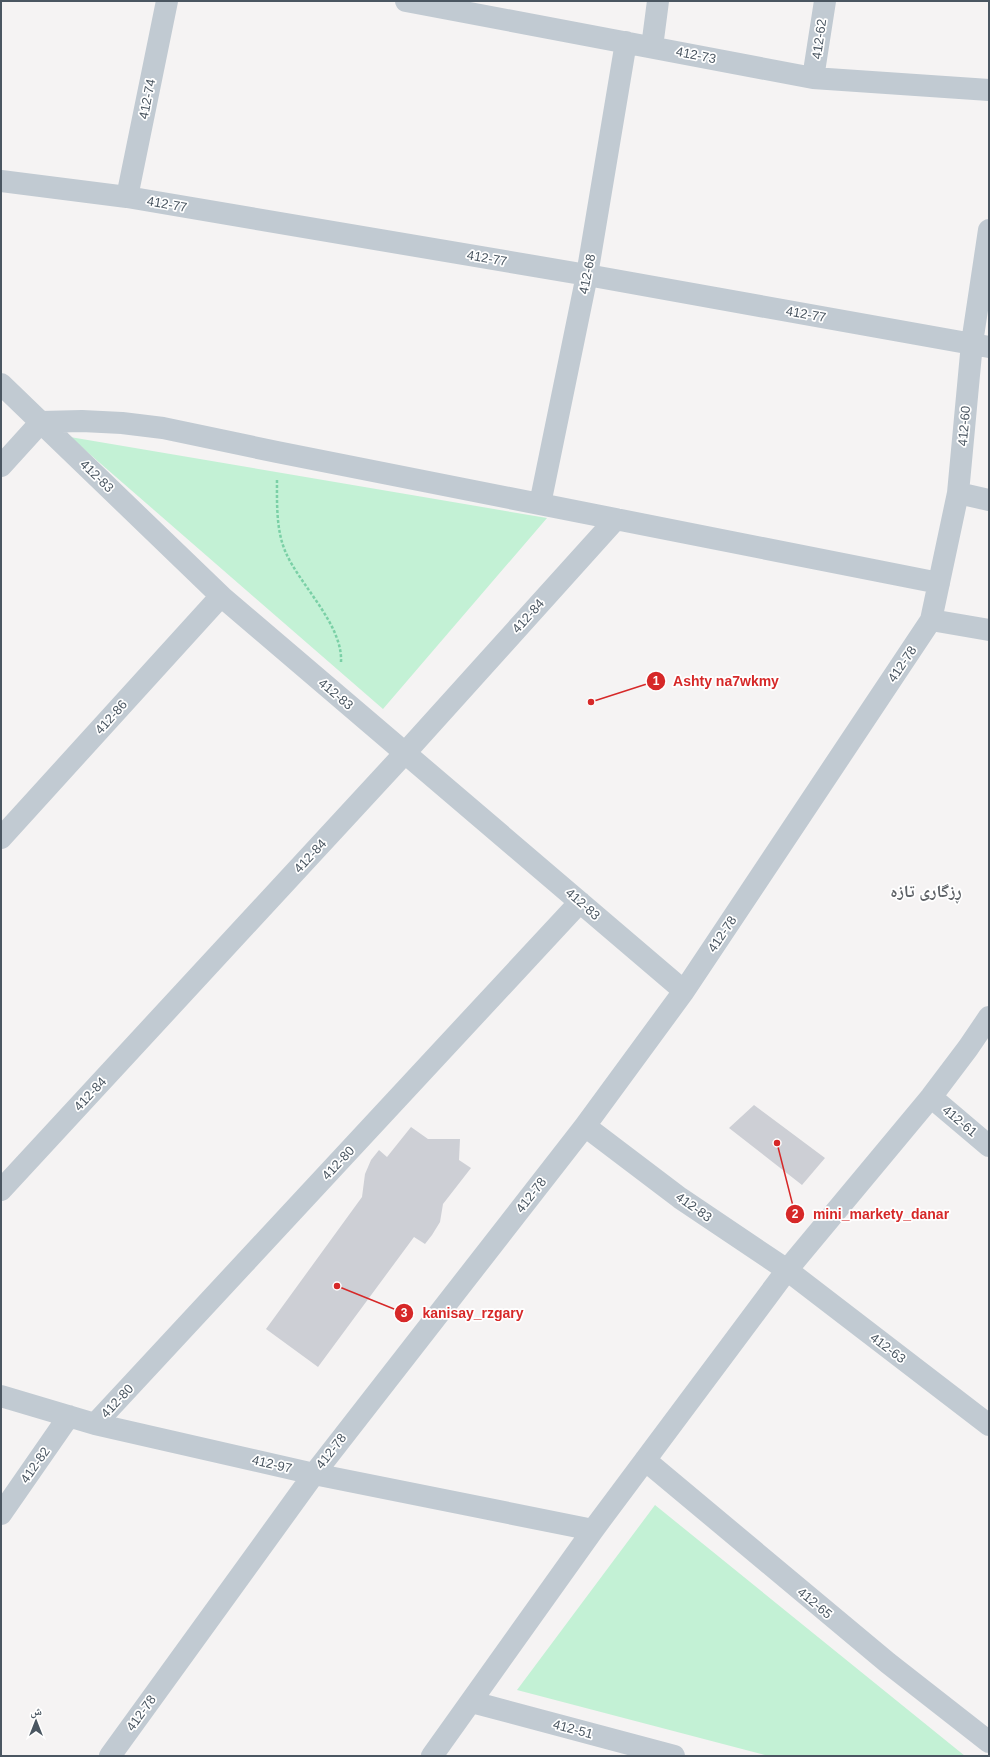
<svg xmlns="http://www.w3.org/2000/svg" width="990" height="1757" font-family="Helvetica,'Noto Naskh Arabic',sans-serif">
<style>
.green{fill:#c3f1d5}
.building{fill:#cdcfd5}
.lines{fill:none;stroke-linecap:round;stroke-linejoin:round}
.path{stroke:#7ad0a6;stroke-width:2.5;stroke-dasharray:3 2;stroke-linecap:butt}
.street{stroke:#c1cad2;stroke-width:22}
.labels{text-anchor:middle;dominant-baseline:central;stroke-width:3.5;stroke-linejoin:round;paint-order:stroke}
.street-label{font-size:13px;fill:#4a5661;stroke:#fff}
.district-label{font-size:17px;font-weight:bold;fill:#5f6368;stroke:#fff}
.leader{fill:none;stroke:#d62828;stroke-width:1.5}
.callout-dot{fill:#d62828;stroke:#fff;stroke-width:1.5}
.mark-label{font-size:12px;text-anchor:middle;font-weight:bold;fill:#fff}
.callout-label{font-size:14px;text-anchor:middle;font-weight:bold;fill:#d62828;stroke:#fff;stroke-width:3.5;stroke-linejoin:round;paint-order:stroke}
</style>
<rect width="100%" height="100%" fill="#f5f3f3"/>
<path class="green" d="M 70,437 L 547,518 L 383,709 Z
M 655,1505 L 965,1756 L 769,1756 L 517,1690 Z"/>
<path class="building" d="M 754,1105 L 825,1158 L 802,1185 L 729,1128 Z
M 411,1127 L 428,1139 L 460,1139 L 459,1160 L 471,1168 L 443,1204 L 440,1222 L 432,1235 L 425,1244 L 414,1237 L 318,1367 L 266,1329 L 362,1197 L 365,1174 L 371,1160 L 379,1150 L 387,1157 Z"/>
<g class="lines">
<path class="path" d="M 277,480 C 277,504 276,531 286,553 C 300,585 343,625 341,662"/>
<path class="street" d="M 406,1 L 813,78 L 989,90
M 652,47 L 658,1
M 813,78 L 825,1
M 1,181 L 127,197 L 587,275 L 989,347
M 127,197 L 167,1
M 1,384 L 221,596 L 684,991
M 1,466 L 41,422 L 82,421 L 122,423 L 163,428 L 277,452 L 939,583
M 958,493 L 989,500
M 540,504 L 587,275 L 626,42
M 931,620 L 989,630
M 1,838 L 221,596
M 931,1097 L 989,1146
M 585,1126 L 680,1198 L 787,1270 L 989,1425
M 1,1190 L 405,753 L 616,519
M 1,1396 L 95,1424 L 314,1474 L 593,1530
M 95,1424 L 580,902
M 645,1460 L 888,1663 L 989,1742
M 1,1514 L 69,1416
M 472,1702 L 674,1756
M 110,1756 L 314,1474 L 585,1126 L 684,991 L 931,620 L 958,493 L 972,343 L 989,230
M 432,1756 L 593,1530 L 787,1270 L 931,1097 L 968,1048 L 989,1017"/>
</g>
<g class="labels">
<g class="street-label">
<text transform="translate(819 39) rotate(-82)">412-62</text>
<text transform="translate(696 55) rotate(11)">412-73</text>
<text transform="translate(147 99) rotate(-79)">412-74</text>
<text transform="translate(167 204) rotate(10)">412-77</text>
<text transform="translate(487 258) rotate(10)">412-77</text>
<text transform="translate(587 274) rotate(-79)">412-68</text>
<text transform="translate(806 314) rotate(10)">412-77</text>
<text transform="translate(964 426) rotate(-85)">412-60</text>
<text transform="translate(97 476) rotate(44)">412-83</text>
<text transform="translate(528 616) rotate(-48)">412-84</text>
<text transform="translate(902 664) rotate(-56)">412-78</text>
<text transform="translate(336 694) rotate(40)">412-83</text>
<text transform="translate(111 717) rotate(-48)">412-86</text>
<text transform="translate(310 856) rotate(-47)">412-84</text>
<text transform="translate(583 904) rotate(41)">412-83</text>
<text transform="translate(722 934) rotate(-56)">412-78</text>
<text transform="translate(90 1094) rotate(-47)">412-84</text>
<text transform="translate(960 1121) rotate(40)">412-61</text>
<text transform="translate(338 1163) rotate(-47)">412-80</text>
<text transform="translate(531 1195) rotate(-52)">412-78</text>
<text transform="translate(694 1207) rotate(35)">412-83</text>
<text transform="translate(888 1348) rotate(37)">412-63</text>
<text transform="translate(117 1401) rotate(-47)">412-80</text>
<text transform="translate(331 1451) rotate(-52)">412-78</text>
<text transform="translate(272 1464) rotate(13)">412-97</text>
<text transform="translate(35 1465) rotate(-55)">412-82</text>
<text transform="translate(815 1603) rotate(40)">412-65</text>
<text transform="translate(141 1713) rotate(-54)">412-78</text>
<text transform="translate(573 1729) rotate(15)">412-51</text>
</g>
<g class="district-label">
<text x="926" y="891">ڕزگاری تازە</text>
</g>
</g>
<path class="leader" d="M591 702L656 681M777 1143L795 1214M337 1286L404 1313"/>
<g class="callout-dot">
<circle cx="591" cy="702" r="4"/>
<circle cx="777" cy="1143" r="4"/>
<circle cx="337" cy="1286" r="4"/>
<circle cx="656" cy="681" r="10"/>
<circle cx="795" cy="1214" r="10"/>
<circle cx="404" cy="1313" r="10"/>
</g>
<g class="mark-label">
<text x="656" y="685">1</text>
<text x="795" y="1218">2</text>
<text x="404" y="1317">3</text>
</g>
<g class="callout-label">
<text x="726" y="686">Ashty na7wkmy</text>
<text x="881" y="1219">mini_markety_danar</text>
<text x="473" y="1318">kanisay_rzgary</text>
</g>
<rect width="990" height="1757" fill="none" stroke="#4a5661" stroke-width="4"/>
<g transform="translate(36 1721)" stroke="#ffffff" stroke-width="3" paint-order="stroke">
<path d="M0-3L7 15L0 10L-7 15Z" fill="#4a5661"/>
<text y="-6" font-size="11" font-weight="bold" text-anchor="middle" fill="#4a5661">ش</text>
</g>
</svg>
